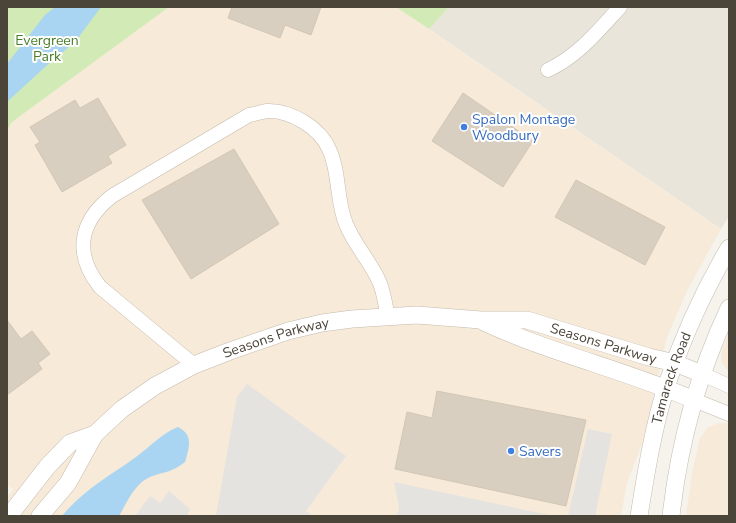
<svg xmlns="http://www.w3.org/2000/svg" width="736" height="523" font-family="'Nunito Sans',sans-serif">
<style>
.residential{fill:#eae5da}
.commercial{fill:#f7ead8}
.green{fill:#d2eab5}
.parking{fill:#e5e3e0}
.water{fill:#a9d4f2}
.building{fill:#d8cfc1;stroke:#d3c7b4}
.lines{fill:none;stroke-linecap:round;stroke-linejoin:round}
.minor-casing{stroke:#c2bbae;stroke-width:15}
.tertiary-casing{stroke:#c2bbae;stroke-width:18}
.minor{stroke:#fff;stroke-width:14}
.tertiary{stroke:#fff;stroke-width:17}
.shop-dot{fill:#3f7fe0;stroke:#fff;stroke-width:1.5}
.labels{text-anchor:middle;dominant-baseline:central;stroke-width:4;stroke-linejoin:round;paint-order:stroke}
.park-label{font-size:14px;fill:#4a7f2a;stroke:#fff}
.shop-label{font-size:14px;fill:#366cbe;stroke:#fff;text-anchor:start}
.street-label{font-size:14px;fill:#4b4439;stroke:#fff}
</style>
<rect width="100%" height="100%" fill="#f6f3ec"/>
<path class="residential" d="M 449,7 L 729,7 L 729,216 L 721,229 L 429,29 Z"/>
<path class="commercial" d="M 169,7 L 396,7 L 721,229 L 688,289 L 667,337 L 643,441 L 627,483 L 621,516 L 7,516 L 7,498 L 13,489 L 7,484 L 7,130 L 12,122 Z
M 729,330 L 729,372 L 722,363 L 721,354 Z
M 719,423 L 729,423 L 729,516 L 686,516 L 692,473 L 700,438 L 708,427 Z"/>
<path class="green" d="M 7,7 L 169,7 L 12,122 L 7,130 Z
M 396,7 L 449,7 L 429,29 Z"/>
<path class="parking" d="M 247,384 L 346,456 L 306,511 L 313,516 L 216,516 L 237,397 Z
M 588,429 L 612,434 L 595,516 L 568,516 Z
M 394,482 L 554,516 L 397,516 L 399,507 Z
M 169,491 L 190,509 L 187,516 L 135,516 L 150,496 L 160,503 Z"/>
<path class="water" d="M 55,7 L 101,7 L 75,42 L 45,67 L 7,102 L 7,64 L 45,15 Z
M 178,427 C 194,435 189,448 185,462 C 170,474 163,471 148,478 C 134,485 126,504 119,516 L 62,516 C 82,491 111,475 136,457 C 151,446 161,434 178,427 Z"/>
<path class="building" d="M 232,7 L 321,7 L 311,35 L 285,25 L 280,38 L 228,18 Z
M 463,93 L 533,141 L 503,187 L 432,141 Z
M 98,98 L 126,145 L 108,156 L 112,163 L 62,192 L 35,145 L 40,142 L 30,127 L 75,100 L 80,108 Z
M 234,149 L 279,224 L 191,279 L 142,200 Z
M 576,180 L 665,227 L 645,265 L 555,217 Z
M 7,320 L 21,339 L 32,331 L 50,354 L 38,363 L 42,369 L 7,395 Z
M 437,391 L 586,420 L 566,506 L 395,469 L 407,412 L 432,418 Z"/>
<g class="lines">
<defs>
<path id="minor" d="M 548,70 C 578,56 598,31 620,7
M 194,365 L 100,287 C 74,254 79,222 112,196 L 249,115 C 255,114 261,112 267,111 C 291,110 320,128 329,149 C 340,172 336,200 346,224 C 354,244 369,260 378,279 C 384,290 385,305 388,317
M 702,374 L 729,386
M 694,400 L 729,414"/>
<g id="tertiary">
<path d="M 484,322 C 552,354 626,370 694,400"/>
<path d="M 9,516 L 47,467 L 70,443 L 95,434"/>
<path id="s1" d="M 40,516 L 68,483 L 95,434 L 122,409 L 155,386 L 194,365 L 230,351 L 288,331 L 322,323 L 352,319 L 417,315 L 481,320 L 527,320 L 649,357 L 675,363 L 702,374"/>
<path id="s2" d="M 639,516 C 646,473 653,429 666,387 C 682,339 703,292 729,248"/>
<path d="M 671,516 C 679,444 698,374 729,308"/>
</g>
</defs>
<use href="#minor" class="minor-casing"/>
<use href="#tertiary" class="tertiary-casing"/>
<use href="#minor" class="minor"/>
<use href="#tertiary" class="tertiary"/>
</g>
<g class="shop-dot">
<circle cx="464" cy="127" r="4"/>
<circle cx="511" cy="451" r="4"/>
</g>
<g class="labels">
<g class="park-label">
<text x="47" y="40">Evergreen<tspan x="47" dy="16">Park</tspan></text>
</g>
<g class="shop-label">
<text x="472" y="119">Spalon Montage<tspan x="472" dy="16">Woodbury</tspan></text>
<text x="519" y="451">Savers</text>
</g>
<g class="street-label">
<text stroke="none"><textPath href="#s1" startOffset="307">Seasons Parkway</textPath></text>
<text stroke="none"><textPath href="#s1" startOffset="641">Seasons Parkway</textPath></text>
<text stroke="none"><textPath href="#s2" startOffset="142">Tamarack Road</textPath></text>
</g>
</g>
<rect width="736" height="523" fill="none" stroke="#4b4439" stroke-width="16"/>
</svg>
